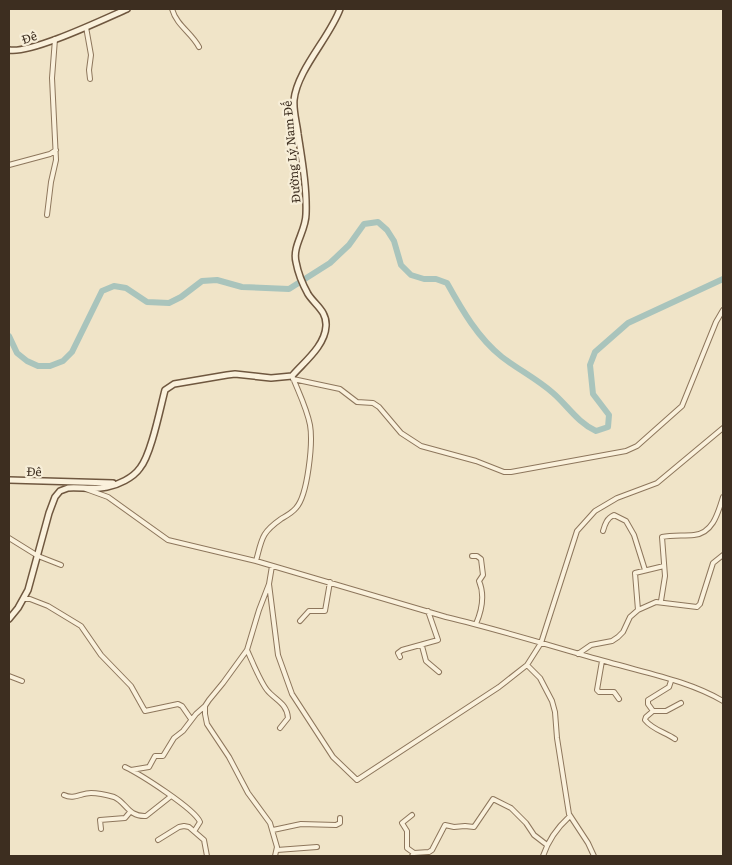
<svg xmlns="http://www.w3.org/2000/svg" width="732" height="865" font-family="Literata,serif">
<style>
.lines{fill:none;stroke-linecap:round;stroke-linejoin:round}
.river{stroke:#a9c4bc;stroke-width:6}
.street-casing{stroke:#8d765c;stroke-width:6}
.secondary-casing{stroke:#6f573f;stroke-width:8}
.street{stroke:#faf1dc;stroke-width:4}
.secondary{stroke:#faf1dc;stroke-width:5}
.labels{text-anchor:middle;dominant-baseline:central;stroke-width:4.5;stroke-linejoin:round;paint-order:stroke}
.street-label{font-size:12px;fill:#3d2e20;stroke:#f7eed8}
</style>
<rect width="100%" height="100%" fill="#f0e4c8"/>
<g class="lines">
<path class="river" d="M 9,336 L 17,353 L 27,361 L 38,366 L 50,366 L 63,361 L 72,352 L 102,291 L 114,286 L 126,288 L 147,302 L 169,303 L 181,297 L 202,281 L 217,280 L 242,287 L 289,289 L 330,263 L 349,245 L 364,224 L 378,222 L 387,230 L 394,241 L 401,265 L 411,275 L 424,279 L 436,279 L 447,283 C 462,310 478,338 502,357 C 519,370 537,379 553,393 C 567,405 578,423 596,431 L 608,427 L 609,415 L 593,394 L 590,365 L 595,352 L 628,323 L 723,279"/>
<defs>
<path id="street" d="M 172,9 C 177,26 191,32 199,47
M 86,27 L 91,55 L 89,70 L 90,79
M 9,165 L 50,154 L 56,150
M 47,215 L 51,182 L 56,160 L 52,78 L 55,39
M 293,379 L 340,389 L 357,402 L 373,403 L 379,407 L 401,433 L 421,446 L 476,461 L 504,472 L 511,472 L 626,451 L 637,446 L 682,406 L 716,322 L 723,310
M 86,489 L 108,497 L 168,540 L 256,561 L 446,617 C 501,630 554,647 608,662 C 646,673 689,681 723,701
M 603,531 C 605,524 607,518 614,515 L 626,521 L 634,535 L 645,570
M 9,538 L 38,556 L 61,565
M 472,556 L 477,556 L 481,559 L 483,575 L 479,581 C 485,595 482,610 476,624
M 256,561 C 262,539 261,533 281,519 C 286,516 292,513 296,508 C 308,495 313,442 310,425 C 307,409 299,393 293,378
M 272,566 L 269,584 L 259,610 L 247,650 L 223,683 L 209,700 L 205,706 L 205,714 L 207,724 L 229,757 L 248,793 L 270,823 L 277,847 L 275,856
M 269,584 L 278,655 L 292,694 L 333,757 L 357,780 L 499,687 L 527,665 L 541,643 L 577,531 L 595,511 L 617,498 L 657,483 L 723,428
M 24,599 L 30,599 L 48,606 L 81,626 L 101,655 L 131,686 L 145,711 L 178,704 L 182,706 L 191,719
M 661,601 L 665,576 L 662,537 C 672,535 683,536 694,535 C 713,533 718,513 723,497
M 638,610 L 635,573 L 664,566
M 300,621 L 309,611 L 325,611 L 330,582
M 422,646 L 426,661 L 439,672
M 247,650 C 252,661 260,681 267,690 C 275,700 287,703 288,718 L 280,728
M 578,654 L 591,645 L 612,641 L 618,637 L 623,632 L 630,617 L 638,610 L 656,602 L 697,607 L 700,604 L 713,563 L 723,555
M 400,657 L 398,653 L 402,650 L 438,640 L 428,611
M 602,661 L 597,690 L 599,692 L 614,692 L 619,699
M 527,665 L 540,678 L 552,701 L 555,712 L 557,738 L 569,814 L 588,843 L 594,856
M 9,676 L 22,681
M 671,681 L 669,687 L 648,700 L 648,704 L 653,711 L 646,717 L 645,720 C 653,730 665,732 675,739
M 653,711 L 666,711 L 681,703
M 125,767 C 140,774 195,809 200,822 L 195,830
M 131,770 L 149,767 L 155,756 L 163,756 L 174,738 L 183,731 L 196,714 L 205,706
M 64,795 C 74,800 81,793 91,793 C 98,793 107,795 114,797 C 126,802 128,817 146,816 L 170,797
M 412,815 L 402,823 L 407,831 L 407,848 L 414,853
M 101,829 L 100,820 L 125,818 L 130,812
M 273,830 L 301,824 L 336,825 L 340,823 L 340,818
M 158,840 L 179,827 L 184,826 L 189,827 L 204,840 L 207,856
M 277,850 L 317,847
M 412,856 L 414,853 L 429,852 L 432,850 L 445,825 L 454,827 L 465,826 L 474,827 L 493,799 L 511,808 L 526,823 L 534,835 L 547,845
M 543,856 C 548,841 558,827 569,817"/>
<path id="secondary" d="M 9,50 C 31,54 104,19 127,9
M 9,480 L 113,483
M 9,619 L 18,608 L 28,590 L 49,513 L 55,497 L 60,491 L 68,488 C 80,487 94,490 107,487 C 118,485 133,478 140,468 C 151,455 160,409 165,390 L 174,384 L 227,375 L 235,374 L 271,378 L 292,376 C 304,362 325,346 326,326 C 327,311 315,305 308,294 C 303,285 298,273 296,262 C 292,246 306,231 306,214 C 307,188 302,160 298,134 C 297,124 293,111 294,100 C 297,70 330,37 340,9"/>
</defs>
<use href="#street" class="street-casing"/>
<use href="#secondary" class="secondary-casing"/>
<use href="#street" class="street"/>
<use href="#secondary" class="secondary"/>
</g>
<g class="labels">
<g class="street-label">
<text transform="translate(29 37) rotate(-18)">Đê</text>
<text transform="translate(291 152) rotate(-95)">Đường Lý Nam Đế</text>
<text transform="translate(34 471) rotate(2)">Đê</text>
</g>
</g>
<rect width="732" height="865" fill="none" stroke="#3d2e20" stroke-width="20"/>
</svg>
